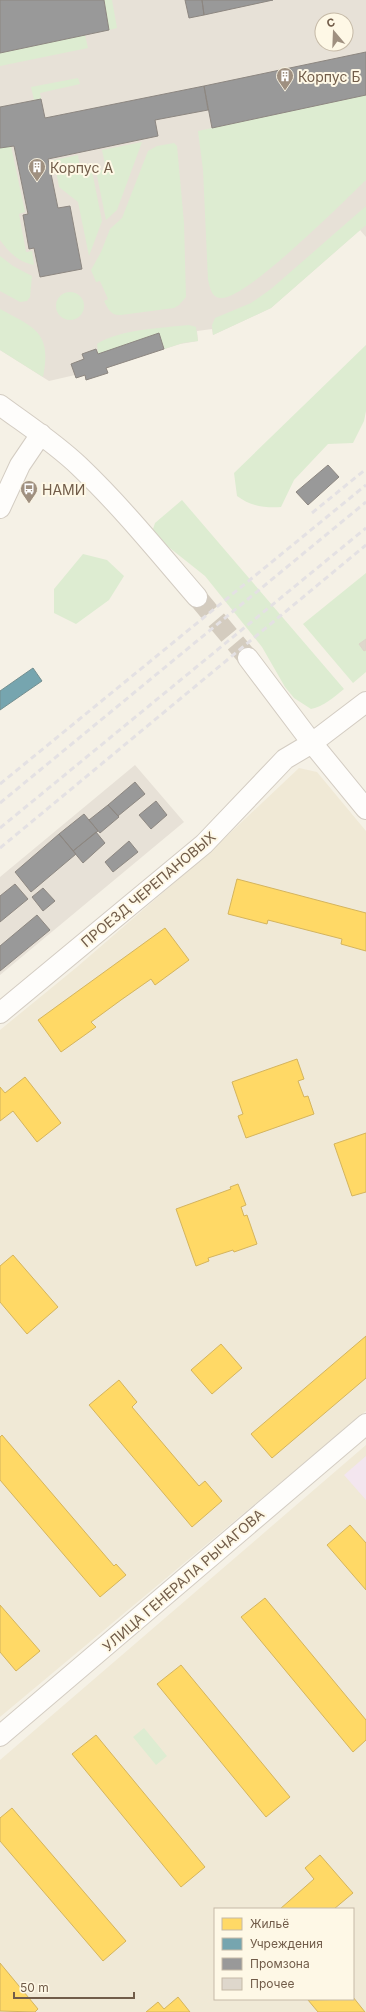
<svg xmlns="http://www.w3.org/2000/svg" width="366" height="2012" font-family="Inter,sans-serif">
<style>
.residential{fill:#f0e9d6;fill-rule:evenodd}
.industrial{fill:#e7e1d7;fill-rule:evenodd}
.education{fill:#f3e6ef}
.green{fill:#ddecd1}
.homes{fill:#ffd966;stroke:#d4b45d}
.public{fill:#76a5af;stroke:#748f90}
.industry{fill:#999;stroke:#8d8781}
.building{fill:#ded7cc;stroke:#ddd5c9}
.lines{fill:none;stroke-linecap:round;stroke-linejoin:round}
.minor-tunnel{stroke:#d4ccbf;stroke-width:20;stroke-dasharray:20 10;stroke-linecap:butt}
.minor-casing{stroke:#d3ccc2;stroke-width:22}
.minor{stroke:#fefdfb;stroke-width:20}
.rail{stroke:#e4e1e3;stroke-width:3;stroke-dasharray:6 4;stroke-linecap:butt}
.labels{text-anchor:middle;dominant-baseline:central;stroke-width:4;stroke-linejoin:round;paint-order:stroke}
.poi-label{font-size:14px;fill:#715c49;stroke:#fef8e6;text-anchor:start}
.street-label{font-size:14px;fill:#715c49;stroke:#fef8e6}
</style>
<rect width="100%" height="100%" fill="#f5f1e6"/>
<path class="residential" d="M 299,768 L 317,772 L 366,831 L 366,1411 L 0,1717 L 0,1030 L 77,967 L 212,850 Z
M 366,1445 L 366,2012 L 0,2012 L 0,1760 ZM 215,1909 L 353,1909 L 353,1999 L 215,1999 Z"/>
<path class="industrial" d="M 0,0 L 366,0 L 366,237 L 360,230 L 271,308 L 213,335 L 212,329 L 197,331 L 198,341 L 180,344 L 107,368 L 108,373 L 86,380 L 85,376 L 76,378 L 75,375 L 49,381 L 0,350 ZM 322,20 L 346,20 L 346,44 L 322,44 Z
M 135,765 L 184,822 L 0,975 L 0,877 Z"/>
<path class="education" d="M 366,1456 L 366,1500 L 344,1475 Z"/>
<path class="green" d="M 104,0 L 112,0 L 117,28 L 109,30 Z
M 85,35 L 88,48 L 0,66 L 0,53 Z
M 78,78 L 80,84 L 40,93 L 41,99 L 34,100 L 31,87 Z
M 366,95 L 366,180 C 345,200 244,302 220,298 C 211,297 210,287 208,280 L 203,170 L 198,131 Z
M 142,142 L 117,210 L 106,220 L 96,171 L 106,169 L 102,150 Z
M 174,143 L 177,146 L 184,223 L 186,297 L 179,305 L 174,308 L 121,315 C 111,316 108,309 104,301 L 108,299 L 100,281 L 96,282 L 91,270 L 101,252 L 110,229 L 122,218 L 148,151 L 157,146 Z
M 11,146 L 25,212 L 19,214 L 26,252 L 32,251 L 34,265 C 19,262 9,253 0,240 L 0,148 Z
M 78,155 L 81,174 L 92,171 L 102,221 L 89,256 L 78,202 L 59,187 L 54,160 Z
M 366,206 L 366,225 L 271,308 L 213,335 L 212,325 L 215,318 L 251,303 L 271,289 Z
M 0,256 L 13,266 L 32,276 L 30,297 L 27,301 L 20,302 L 0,291 Z
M56 306a14 14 0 1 1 28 0a14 14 0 1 1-28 0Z
M 0,309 C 35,328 52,332 43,377 L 0,350 Z
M 189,325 L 196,327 L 198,341 L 183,343 L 164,349 L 159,334 L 98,354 L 97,344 C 120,329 162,328 189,325 Z
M 366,345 L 366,411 L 364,421 L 353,443 L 328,444 L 294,480 L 281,507 C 265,508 250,506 237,496 L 234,473 Z
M 182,500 L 344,689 C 333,698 324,706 311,709 L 294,698 L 285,687 L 262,647 L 205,576 L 161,541 L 153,529 L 155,523 Z
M 83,554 L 107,560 L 124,576 L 109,600 L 76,624 L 54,613 L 54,589 Z
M 366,573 L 366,672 L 353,683 L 303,624 Z
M 144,1728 L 167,1756 L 156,1765 L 133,1737 Z"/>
<path class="homes" d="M 237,879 L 366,913 L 366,951 L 341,944 L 342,939 L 268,920 L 267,924 L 228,914 Z
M 165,928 L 189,960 L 155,985 L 151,979 L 121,1000 L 91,1022 L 96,1027 L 61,1052 L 38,1020 Z
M 297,1059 L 304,1079 L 298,1081 L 304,1097 L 308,1096 L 314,1114 L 246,1138 L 238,1116 L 243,1114 L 232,1082 Z
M 25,1077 L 61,1123 L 37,1142 L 13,1111 L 0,1121 L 0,1087 L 5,1093 Z
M 366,1133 L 366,1192 L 352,1196 L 334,1144 Z
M 238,1184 L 246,1205 L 241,1207 L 244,1216 L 247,1215 L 257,1244 L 234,1252 L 233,1250 L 208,1258 L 209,1261 L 196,1266 L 176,1209 L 231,1189 L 230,1187 Z
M 13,1255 L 58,1307 L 27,1334 L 0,1302 L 0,1266 Z
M 366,1336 L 366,1378 L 272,1458 L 251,1434 Z
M 221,1344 L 242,1368 L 212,1394 L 191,1370 Z
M 119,1380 L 137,1402 L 132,1407 L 199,1486 L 205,1481 L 222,1501 L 192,1527 L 89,1405 Z
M 2,1435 L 114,1566 L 116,1564 L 126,1575 L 100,1597 L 0,1480 L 0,1437 Z
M 350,1525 L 366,1543 L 366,1590 L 327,1545 Z
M 265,1598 L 366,1720 L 366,1740 L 353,1752 L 241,1617 Z
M 0,1605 L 40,1651 L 16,1671 L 0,1652 Z
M 181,1665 L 290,1797 L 266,1817 L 157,1684 Z
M 96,1735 L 205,1867 L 181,1887 L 72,1754 Z
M 12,1808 L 126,1941 L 103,1961 L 0,1841 L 0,1818 Z
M 320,1855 L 353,1893 L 334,1909 L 280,1909 L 314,1879 L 305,1868 Z
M 0,1963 L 38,2009 L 35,2012 L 0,2011 Z
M 178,1997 L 190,2012 L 146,2012 L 158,2002 L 164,2009 Z
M 353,1997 L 365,2012 L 318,2012 L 308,2000 L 353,1999 Z"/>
<path class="public" d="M 33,668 L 42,681 L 0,710 L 0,691 Z"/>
<path class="industry" d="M 0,0 L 104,0 L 109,30 L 0,53 Z
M 185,0 L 202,0 L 204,15 L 189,18 Z
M 202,0 L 273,0 L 204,15 Z
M 366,52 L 366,95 L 212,128 L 204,86 Z
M 204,86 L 208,110 L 155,120 L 158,136 L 48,159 L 58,208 L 70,206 L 82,269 L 40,277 L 34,248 L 29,249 L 23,215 L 28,214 L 14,146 L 0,148 L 0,107 L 41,99 L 45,118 Z
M 159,333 L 164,349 L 106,368 L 108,373 L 86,380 L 85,375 L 76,378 L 71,364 L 84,359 L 82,354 L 96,349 L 98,354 Z
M 328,465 L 339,477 L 308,505 L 296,492 Z
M 135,782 L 145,794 L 118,816 L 108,805 Z
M 156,801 L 167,815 L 151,829 L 139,815 Z
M 108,805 L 119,817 L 100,833 L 89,820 Z
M 84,814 L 98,831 L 73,851 L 59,834 Z
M 96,832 L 105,843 L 83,863 L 73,851 Z
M 59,834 L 76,854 L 31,892 L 15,872 Z
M 129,841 L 138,852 L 113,872 L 105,862 Z
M 15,884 L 28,899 L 0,922 L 0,896 Z
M 43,888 L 55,901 L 43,911 L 32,897 Z
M 37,915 L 50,930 L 0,971 L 0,946 Z"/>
<path class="building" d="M 366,639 L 366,650 L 364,651 L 359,644 Z"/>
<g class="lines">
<path class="minor-tunnel" d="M 197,597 L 248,658"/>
<defs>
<path id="minor" d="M 0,405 C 27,425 55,443 79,466 C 122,507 159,553 197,597
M 0,508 L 20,465 L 41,434
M 248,658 L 312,743 L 366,809
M 0,1013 L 204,844 L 285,759 L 312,743 L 366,702
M 0,1736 L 366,1424"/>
</defs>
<use href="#minor" class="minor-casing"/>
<use href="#minor" class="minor"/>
<path class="rail" d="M 312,513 L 366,469
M 0,784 L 366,485
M 0,803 L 366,502
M 0,828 L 366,528
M 0,848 L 366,545"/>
</g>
<defs>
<symbol id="building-pin" viewBox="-11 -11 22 30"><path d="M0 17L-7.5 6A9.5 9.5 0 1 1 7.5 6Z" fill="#9f9080" stroke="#fef8e6"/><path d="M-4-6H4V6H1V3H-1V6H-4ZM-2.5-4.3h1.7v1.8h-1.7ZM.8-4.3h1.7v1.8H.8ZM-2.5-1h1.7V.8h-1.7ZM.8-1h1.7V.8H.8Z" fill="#fff"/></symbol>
<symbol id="bus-pin" viewBox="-11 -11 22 30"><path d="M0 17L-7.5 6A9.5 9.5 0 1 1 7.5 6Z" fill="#9f9080" stroke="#fef8e6"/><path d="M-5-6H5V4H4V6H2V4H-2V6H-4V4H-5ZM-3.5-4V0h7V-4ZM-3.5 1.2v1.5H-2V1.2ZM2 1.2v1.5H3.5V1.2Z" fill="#fff"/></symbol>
</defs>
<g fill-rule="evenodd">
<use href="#building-pin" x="275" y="66" width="20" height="27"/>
<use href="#building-pin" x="27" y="157" width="20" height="27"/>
<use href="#bus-pin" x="19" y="479" width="20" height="27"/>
</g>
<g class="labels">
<g class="poi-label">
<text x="298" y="76">Корпус Б</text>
<text x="50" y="167">Корпус А</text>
<text x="42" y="489">НАМИ</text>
</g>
<g class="street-label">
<text transform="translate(148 889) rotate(-40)">ПРОЕЗД ЧЕРЕПАНОВЫХ</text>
<text transform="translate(183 1580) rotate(-41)">УЛИЦА ГЕНЕРАЛА РЫЧАГОВА</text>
</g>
</g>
<rect x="214" y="1908" width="140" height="92" fill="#fef8e6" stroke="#c6baa7"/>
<rect x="222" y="1918" width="20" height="12" fill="#ffd966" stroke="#c6baa7"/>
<text x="250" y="1928" font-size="12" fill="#715c49">Жильё</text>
<rect x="222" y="1938" width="20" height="12" fill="#76a5af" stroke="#c6baa7"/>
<text x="250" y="1948" font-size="12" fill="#715c49">Учреждения</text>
<rect x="222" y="1958" width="20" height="12" fill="#999999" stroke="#c6baa7"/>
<text x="250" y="1968" font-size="12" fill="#715c49">Промзона</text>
<rect x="222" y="1978" width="20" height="12" fill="#ded7cc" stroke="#c6baa7"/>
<text x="250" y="1988" font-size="12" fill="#715c49">Прочее</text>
<g transform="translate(334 32) rotate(341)"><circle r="19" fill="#fef8e6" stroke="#c6baa7"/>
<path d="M0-3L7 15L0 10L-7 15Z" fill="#9f9080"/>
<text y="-6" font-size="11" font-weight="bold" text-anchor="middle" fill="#715c49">С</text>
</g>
<path d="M14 1992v6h120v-6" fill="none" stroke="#715c49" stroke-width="2"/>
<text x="20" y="1992" font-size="12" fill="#715c49" stroke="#fef8e6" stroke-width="3" paint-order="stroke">50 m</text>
</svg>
